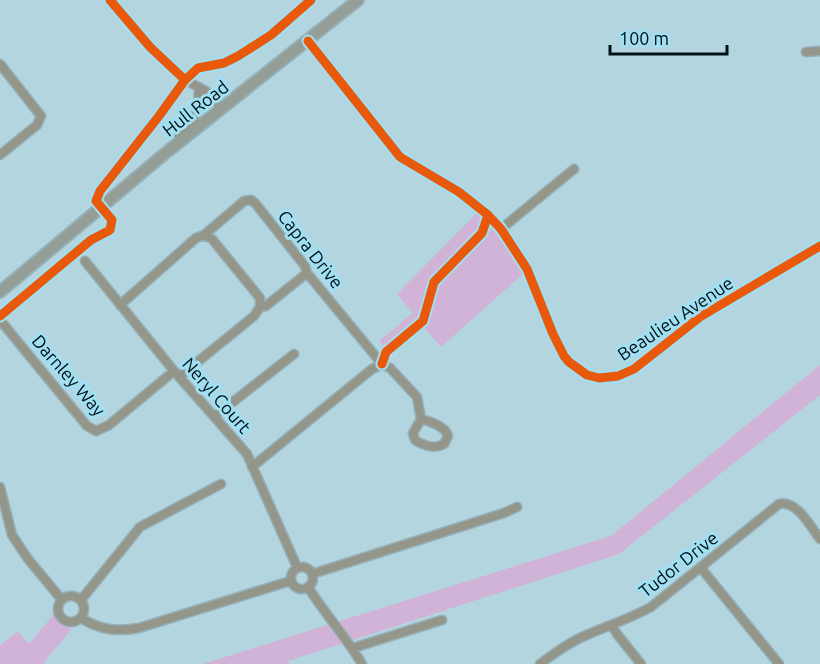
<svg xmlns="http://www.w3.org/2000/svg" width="820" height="664" font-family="Ubuntu,sans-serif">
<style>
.green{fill:#d0b3d7}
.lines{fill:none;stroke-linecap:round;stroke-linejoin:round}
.minor-casing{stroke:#96b0b8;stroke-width:11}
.secondary-casing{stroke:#96b0b8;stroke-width:14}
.minor{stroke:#94968a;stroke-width:8}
.secondary{stroke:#949e96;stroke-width:10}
.cycleway-casing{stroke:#a1dff2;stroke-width:13}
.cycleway{stroke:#e8590c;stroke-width:9}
.labels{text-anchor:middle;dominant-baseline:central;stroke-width:6;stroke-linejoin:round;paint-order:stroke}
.street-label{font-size:18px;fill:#001016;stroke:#a1dff2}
</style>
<rect width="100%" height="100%" fill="#b3d5e0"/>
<path class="green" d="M 477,213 L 501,237 L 523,274 L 441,347 L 422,325 L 388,352 L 379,341 L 413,313 L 397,294 Z
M 820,365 L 820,395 L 619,554 L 288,661 L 290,664 L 203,664 L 611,536 Z
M 54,614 L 60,624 L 72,629 L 44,662 L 45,664 L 0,664 L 0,645 L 18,631 L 29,644 Z"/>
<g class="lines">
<defs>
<path id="minor" d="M 110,0 L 150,47 L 185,80 L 206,91 L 222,109
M 308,41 L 400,157 L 459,192 L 488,215 L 501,229 L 527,269 L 553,334 L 564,356 L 569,362 L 587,375 L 599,378 L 618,376 L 634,369 L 700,317 L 820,246
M 806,52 L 820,51
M 0,64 L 41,116 L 37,125 L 0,155
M 179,136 C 199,119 198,112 199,87
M 501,229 L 574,169
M 204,235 L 244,201 L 251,200 L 255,203 L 305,266 L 307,273 L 382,364 L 390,368 L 417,397 L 421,419 L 413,433 L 415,440 C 424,446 435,449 444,444 L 448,436 C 446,427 430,421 421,419
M 85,261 L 174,371 L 247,454 L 297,567
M 120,305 L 196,238 L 204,235 L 212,239 L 260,298 L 260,307 L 254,316 L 179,377
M 260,307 L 266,306 L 307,273
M 0,320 L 87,426 L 96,431 L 109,425 L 174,371
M 215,416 L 294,354
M 252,467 L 372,369 L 382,364
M 0,487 L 12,535 L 28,559 L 62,600
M291 578a11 11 0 1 1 22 0a11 11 0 1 1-22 0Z
M 701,568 L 779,664
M 312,574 L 504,513 L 517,507
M 308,587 C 325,614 346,637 362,664
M58 609a13 13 0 1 1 26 0a13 13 0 1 1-26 0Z
M 81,600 L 140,527 L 221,484
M 81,618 C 100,630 117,632 139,628 L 290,581
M 612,625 L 617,634 L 641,664
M 353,648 L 442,620
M 540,664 C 555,653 571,641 589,634 C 610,625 631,618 651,607 L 779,504 C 797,500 810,526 820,539"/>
<path id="secondary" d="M 0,292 L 168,151 L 358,0"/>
</defs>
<use href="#minor" class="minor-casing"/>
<use href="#secondary" class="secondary-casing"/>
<use href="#minor" class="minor"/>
<use href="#secondary" class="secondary"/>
<defs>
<path id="cycleway" d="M 110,0 L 150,47 L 185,80
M 308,41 L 400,157 L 459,192 L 488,215 L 501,229 L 527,269 L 553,334 L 564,356 L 569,362 L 587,375 L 599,378 L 618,376 L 634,369 L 700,317 L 820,246
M 0,316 L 91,240 L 110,230 L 112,220 L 96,201 L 100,191 L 159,116 L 185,80 L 198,68 L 224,63 L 238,56 L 271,35 L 311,0
M 382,364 L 386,352 L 423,321 L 434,282 L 482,233 L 488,215"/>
</defs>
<use href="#cycleway" class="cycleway-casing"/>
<use href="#cycleway" class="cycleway"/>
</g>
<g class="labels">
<g class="street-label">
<text transform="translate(195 108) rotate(-38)">Hull Road</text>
<text transform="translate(311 249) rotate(52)">Capra Drive</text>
<text transform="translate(675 318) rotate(-34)">Beaulieu Avenue</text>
<text transform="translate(69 375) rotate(49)">Darnley Way</text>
<text transform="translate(217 395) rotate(49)">Neryl Court</text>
<text transform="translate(678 564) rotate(-38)">Tudor Drive</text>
</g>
</g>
<path d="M610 45v9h117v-9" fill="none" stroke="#001016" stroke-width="3"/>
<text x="619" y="45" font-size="18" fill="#001016" stroke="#a1dff2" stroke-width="4.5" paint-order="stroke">100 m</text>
</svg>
